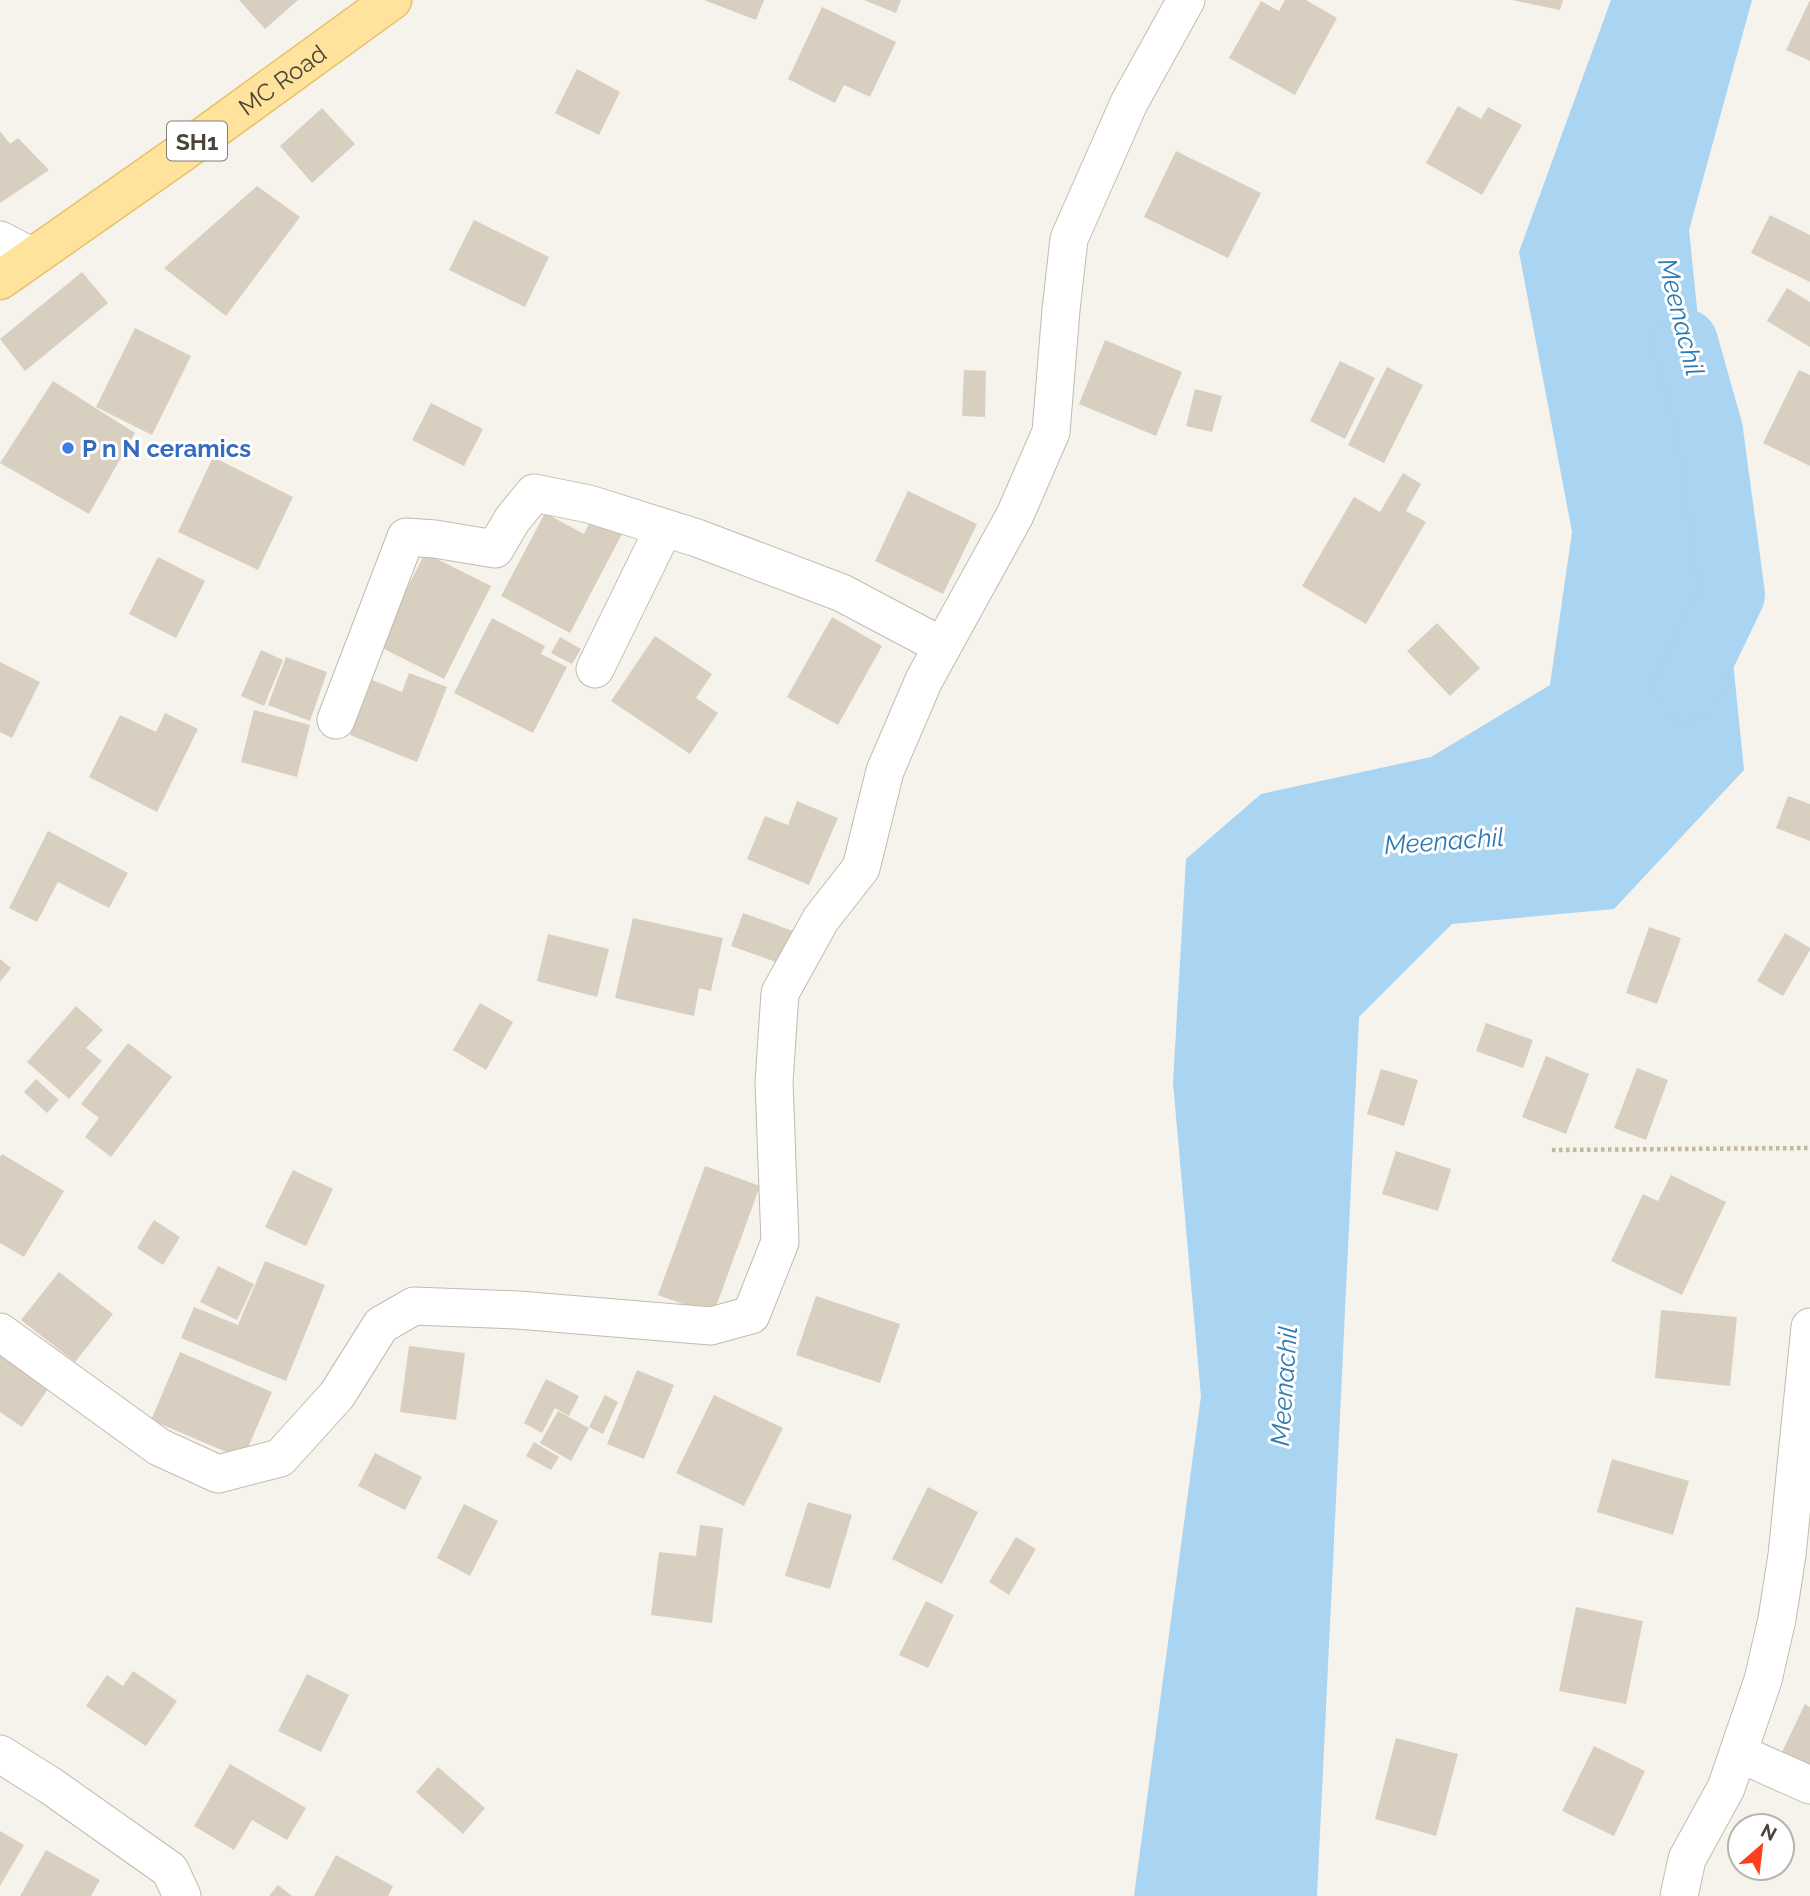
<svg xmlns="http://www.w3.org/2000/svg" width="1810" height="1896" font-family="Raleway,sans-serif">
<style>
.water{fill:#a9d4f2}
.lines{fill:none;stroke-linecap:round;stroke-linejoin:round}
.river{stroke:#a9d4f2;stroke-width:66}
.building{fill:#d8cfc1}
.minor-casing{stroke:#c2bbae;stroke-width:39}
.major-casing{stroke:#e6c16a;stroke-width:41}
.path{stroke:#c4b79f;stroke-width:4.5;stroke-dasharray:3.5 3.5;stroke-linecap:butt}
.minor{stroke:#fff;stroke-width:37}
.major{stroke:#ffe39c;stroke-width:38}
.shop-dot{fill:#3f7fe0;stroke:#fff;stroke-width:2.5}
.labels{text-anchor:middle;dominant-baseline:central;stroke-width:6;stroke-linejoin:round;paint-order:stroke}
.shield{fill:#fff;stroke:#817c74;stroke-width:2}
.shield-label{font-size:23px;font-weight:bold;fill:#4b4439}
.street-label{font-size:24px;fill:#4b4439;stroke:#fff}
.shop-label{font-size:24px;font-weight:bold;fill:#366cbe;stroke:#fff;text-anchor:start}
.water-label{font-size:26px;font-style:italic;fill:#2e7ab2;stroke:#fff}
</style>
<rect width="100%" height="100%" fill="#f6f3ec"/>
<path class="water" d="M 1611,0 L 1752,0 L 1689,230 L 1744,770 L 1614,909 L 1452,924 L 1359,1017 L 1317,1896 L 1134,1896 L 1201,1396 L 1173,1083 L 1186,859 L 1261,794 L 1431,757 L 1550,685 L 1572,532 L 1519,252 Z"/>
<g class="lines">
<path class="river" d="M 1685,342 L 1710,431 L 1732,595 L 1687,688"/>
</g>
<path class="building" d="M 239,0 L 298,0 L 265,29 Z
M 704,0 L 764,0 L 756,20 Z
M 864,0 L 901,0 L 896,13 Z
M 1285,0 L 1306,0 L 1337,18 L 1295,95 L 1229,58 L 1261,1 L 1279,11 Z
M 1512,0 L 1563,0 L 1560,10 Z
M 1810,0 L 1810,61 L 1786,50 Z
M 822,7 L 896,42 L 870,97 L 844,85 L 835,103 L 788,79 Z
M 577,69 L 620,92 L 599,135 L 555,113 Z
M 1458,106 L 1481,119 L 1488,107 L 1522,125 L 1482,195 L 1426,163 Z
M 322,108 L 355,144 L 312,183 L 280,146 Z
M 0,131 L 10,144 L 18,138 L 49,170 L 0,203 Z
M 1176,151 L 1261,193 L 1228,258 L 1144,217 Z
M 257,186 L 300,217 L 226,316 L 164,268 Z
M 1770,215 L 1810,235 L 1810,282 L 1751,253 Z
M 474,220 L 549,257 L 525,307 L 449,270 Z
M 82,272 L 108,303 L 25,371 L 0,339 Z
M 1787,288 L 1810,302 L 1810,347 L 1767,321 Z
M 135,328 L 191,356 L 152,435 L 96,407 Z
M 1105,340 L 1182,372 L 1156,436 L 1079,404 Z
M 1340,361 L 1375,378 L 1345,439 L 1310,421 Z
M 1387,367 L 1423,385 L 1384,463 L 1348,445 Z
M 964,370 L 986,371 L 985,417 L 962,416 Z
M 1799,370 L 1810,375 L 1810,466 L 1763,443 Z
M 53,381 L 135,433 L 89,514 L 0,463 Z
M 1195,389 L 1222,396 L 1212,432 L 1186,426 Z
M 431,403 L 483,429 L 464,466 L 412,440 Z
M 213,457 L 293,497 L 258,570 L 178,532 Z
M 1403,473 L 1421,484 L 1406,511 L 1426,522 L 1366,624 L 1302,586 L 1354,497 L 1380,512 Z
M 908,491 L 977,524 L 943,594 L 875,561 Z
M 545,513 L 584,534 L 592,518 L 622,534 L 570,633 L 501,596 Z
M 425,553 L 491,586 L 444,679 L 378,646 Z
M 158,557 L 205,581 L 176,638 L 129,614 Z
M 832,617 L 882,646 L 838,725 L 787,697 Z
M 492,618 L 545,646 L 541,654 L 567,667 L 533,733 L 454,693 Z
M 1437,623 L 1480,668 L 1450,696 L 1407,651 Z
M 655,636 L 712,674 L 696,698 L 718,713 L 690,754 L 611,701 Z
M 560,637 L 581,649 L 572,664 L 551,653 Z
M 261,650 L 283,660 L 264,706 L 241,696 Z
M 286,657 L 327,672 L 310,721 L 268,705 Z
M 0,662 L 40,682 L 12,738 L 0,732 Z
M 409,673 L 447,687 L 417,762 L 350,735 L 372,680 L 402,692 Z
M 254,710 L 310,725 L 297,777 L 241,762 Z
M 165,713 L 198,729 L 157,812 L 89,777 L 120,715 L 156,732 Z
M 1788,796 L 1810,804 L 1810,841 L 1776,828 Z
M 797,801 L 838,818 L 809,885 L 747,859 L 765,816 L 788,825 Z
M 48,831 L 128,873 L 109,908 L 58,882 L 37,922 L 9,908 Z
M 743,913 L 796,932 L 784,965 L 731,946 Z
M 633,918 L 723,938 L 711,991 L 699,988 L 694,1016 L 615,998 Z
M 1649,927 L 1681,938 L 1657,1004 L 1626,993 Z
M 1785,933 L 1810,948 L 1810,950 L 1783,996 L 1757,981 Z
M 548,934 L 609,949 L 597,997 L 537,981 Z
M 0,959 L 11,968 L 0,982 Z
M 480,1003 L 513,1022 L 486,1070 L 453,1050 Z
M 76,1006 L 103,1030 L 86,1048 L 102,1061 L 69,1099 L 27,1062 Z
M 1486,1023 L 1533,1040 L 1523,1068 L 1476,1051 Z
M 128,1043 L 172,1077 L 111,1157 L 85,1137 L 99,1118 L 81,1104 Z
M 1546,1056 L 1589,1074 L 1566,1134 L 1522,1117 Z
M 1637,1068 L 1668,1080 L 1646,1140 L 1614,1128 Z
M 1381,1069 L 1418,1080 L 1404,1126 L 1367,1114 Z
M 36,1079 L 59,1100 L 47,1113 L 24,1092 Z
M 1396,1151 L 1451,1169 L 1438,1211 L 1382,1194 Z
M 2,1154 L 64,1191 L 24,1257 L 0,1243 L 0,1157 Z
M 705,1166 L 760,1186 L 713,1315 L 658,1295 Z
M 293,1170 L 333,1189 L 306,1246 L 265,1227 Z
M 1671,1175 L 1726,1202 L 1682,1295 L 1611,1261 L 1643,1194 L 1658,1201 Z
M 154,1220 L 180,1237 L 163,1265 L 137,1248 Z
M 265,1261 L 325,1285 L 286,1381 L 181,1338 L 194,1307 L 238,1325 Z
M 218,1266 L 254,1284 L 237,1320 L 200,1302 Z
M 59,1272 L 113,1314 L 75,1362 L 21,1320 Z
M 816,1296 L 900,1324 L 880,1383 L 796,1355 Z
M 1661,1310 L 1737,1317 L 1730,1386 L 1655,1378 Z
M 409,1346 L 465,1353 L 456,1420 L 400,1412 Z
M 0,1351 L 50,1386 L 22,1427 L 0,1412 Z
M 180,1352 L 272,1392 L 243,1459 L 151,1420 Z
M 637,1370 L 674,1385 L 644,1459 L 607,1444 Z
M 546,1379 L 579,1396 L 569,1416 L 555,1408 L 542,1433 L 524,1423 Z
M 605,1395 L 618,1402 L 603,1434 L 589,1427 Z
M 714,1395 L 783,1428 L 744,1506 L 676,1473 Z
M 558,1411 L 589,1428 L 571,1461 L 540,1443 Z
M 534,1442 L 559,1457 L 551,1470 L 526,1456 Z
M 375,1453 L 422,1477 L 405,1510 L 358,1486 Z
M 1612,1459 L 1689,1481 L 1673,1535 L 1597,1512 Z
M 928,1487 L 978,1512 L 942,1584 L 892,1559 Z
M 808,1502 L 852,1515 L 830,1589 L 785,1576 Z
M 464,1504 L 498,1521 L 470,1576 L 437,1558 Z
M 700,1525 L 723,1528 L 712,1623 L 651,1615 L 659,1552 L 696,1556 Z
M 1016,1537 L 1036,1549 L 1009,1595 L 989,1582 Z
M 926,1601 L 954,1615 L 928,1668 L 899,1655 Z
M 1576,1607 L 1643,1621 L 1626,1704 L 1559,1691 Z
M 133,1671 L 177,1701 L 146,1746 L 86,1706 L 107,1675 L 123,1686 Z
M 307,1674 L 349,1695 L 321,1752 L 278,1731 Z
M 1805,1704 L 1810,1707 L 1810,1769 L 1781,1754 Z
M 1396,1738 L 1458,1754 L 1436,1836 L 1375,1819 Z
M 1594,1746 L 1645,1771 L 1614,1836 L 1562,1811 Z
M 230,1764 L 306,1808 L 287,1840 L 252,1820 L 234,1850 L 194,1826 Z
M 438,1767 L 485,1808 L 463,1834 L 416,1792 Z
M 0,1831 L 24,1845 L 0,1886 Z
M 46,1850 L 100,1880 L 91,1896 L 20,1896 Z
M 336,1855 L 393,1886 L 388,1896 L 314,1896 Z
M 278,1885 L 292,1896 L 269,1896 Z"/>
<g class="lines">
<defs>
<path id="minor" d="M 0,240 L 33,257
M 595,669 L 664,528
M 336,720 L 406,537 L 435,539 L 495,549 L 512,520 L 534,493 L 589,504 L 697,538 L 842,593 L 942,646
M 0,1332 L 159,1447 L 218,1474 L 280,1458 L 337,1395 L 381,1325 L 414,1306 L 518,1310 L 711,1326 L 751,1315 L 780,1242 L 774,1082 L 780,993 L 821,919 L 861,868 L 885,771 L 924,680 L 1015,515 L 1051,432 L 1061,310 L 1069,239 L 1129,103 L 1186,0
M 1738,1753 L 1810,1785
M 0,1754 L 51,1786 L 170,1870 L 182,1896
M 1679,1896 L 1687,1859 L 1726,1788 L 1763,1680 L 1777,1619 L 1787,1555 L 1810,1327"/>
<g id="major">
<path id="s1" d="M 0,280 L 181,153 L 392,0"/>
</g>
</defs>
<use href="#minor" class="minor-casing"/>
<use href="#major" class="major-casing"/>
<path class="path" d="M 1552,1150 L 1810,1148"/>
<use href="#minor" class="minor"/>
<use href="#major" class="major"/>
</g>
<circle class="shop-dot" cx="68" cy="448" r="7"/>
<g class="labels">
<rect class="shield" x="167" y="121.5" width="60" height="39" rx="5"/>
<g class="shield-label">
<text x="197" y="141">SH1</text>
</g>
<g class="street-label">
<text stroke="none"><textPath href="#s1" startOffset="346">MC Road</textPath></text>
</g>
<g class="shop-label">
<text x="82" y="448">P n N ceramics</text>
</g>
<g class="water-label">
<text transform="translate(1681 317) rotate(76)">Meenachil</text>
<text transform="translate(1444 841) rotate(-4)">Meenachil</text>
<text transform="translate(1284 1386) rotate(-86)">Meenachil</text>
</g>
</g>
<g transform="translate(1761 1847) rotate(28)"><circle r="33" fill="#ffffff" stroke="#b7b4b0" stroke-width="2"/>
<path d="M0-5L12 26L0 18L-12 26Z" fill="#fc3f1d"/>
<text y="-10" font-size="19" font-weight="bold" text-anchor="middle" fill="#4b4439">N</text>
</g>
</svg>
